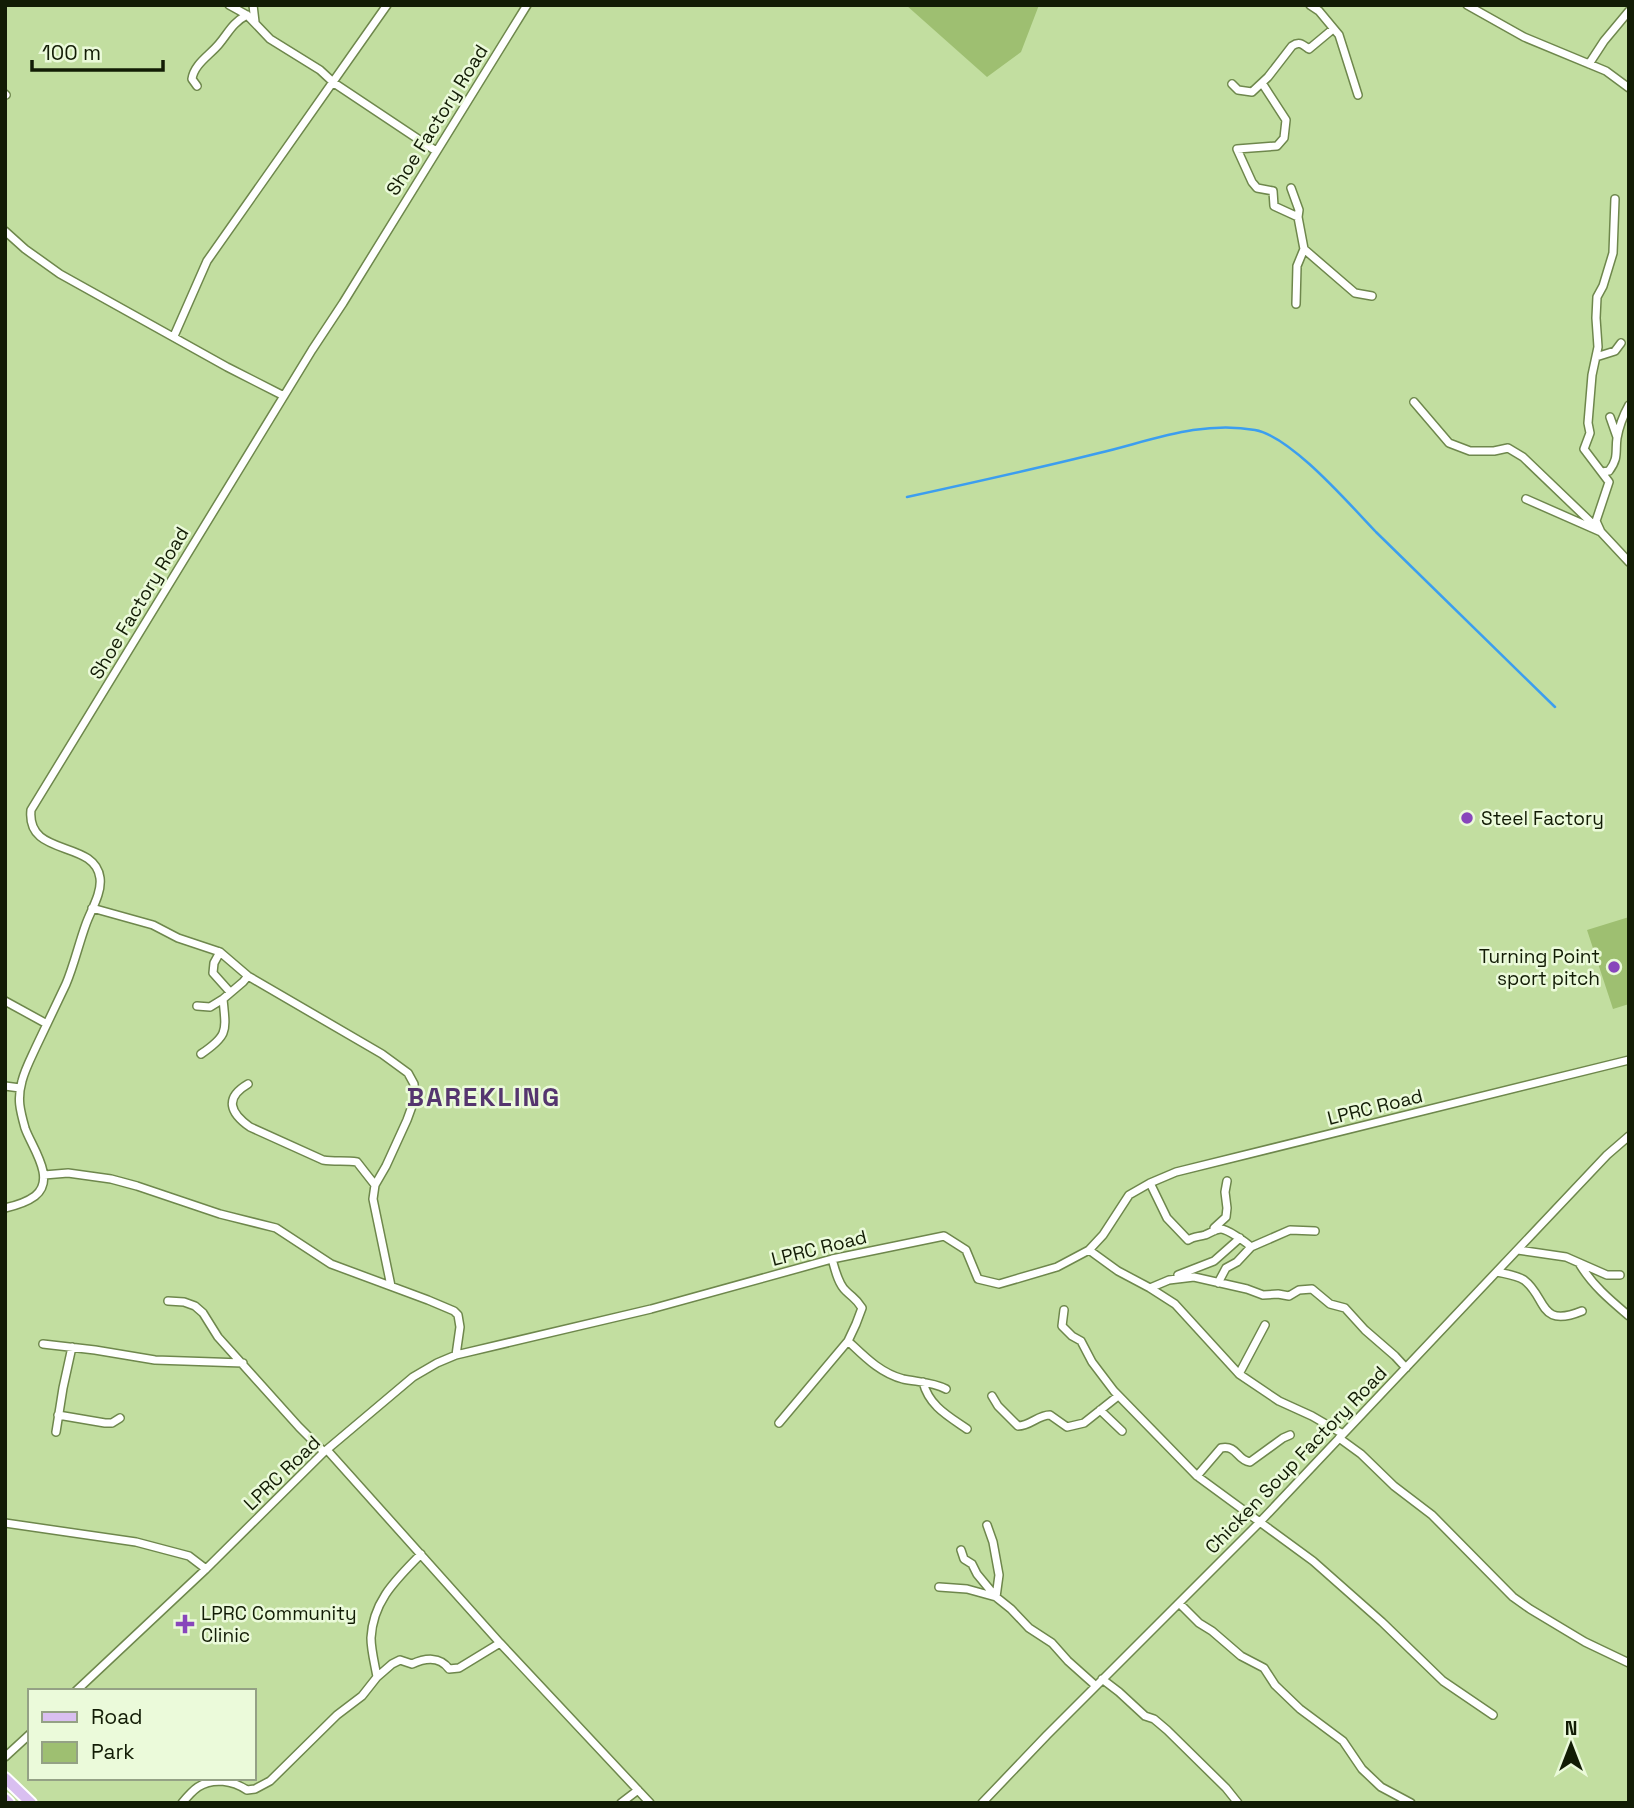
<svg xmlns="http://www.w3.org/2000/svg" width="1634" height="1808" font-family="'Space Grotesk',sans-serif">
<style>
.green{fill:#9ebf71}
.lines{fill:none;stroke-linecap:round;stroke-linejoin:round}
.stream{stroke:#3c9eef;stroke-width:2.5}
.minor-casing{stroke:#6e874c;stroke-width:10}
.primary-casing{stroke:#fff;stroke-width:14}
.minor{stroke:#fff;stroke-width:7}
.primary{stroke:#d9bff0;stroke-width:10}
.poi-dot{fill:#8846bb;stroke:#ebfada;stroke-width:2.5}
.labels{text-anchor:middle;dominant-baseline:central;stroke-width:5;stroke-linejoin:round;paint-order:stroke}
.street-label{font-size:19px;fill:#121c05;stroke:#ebfada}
.poi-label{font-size:19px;fill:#121c05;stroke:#ebfada;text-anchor:start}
.district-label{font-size:26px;font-weight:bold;letter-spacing:2px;fill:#55356f;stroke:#ebfada}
</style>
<rect width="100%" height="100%" fill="#c2dea0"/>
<path class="green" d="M 906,5 L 1039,5 L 1021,52 L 987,77 Z
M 1629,917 L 1629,1004 L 1613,1009 L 1587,930 Z"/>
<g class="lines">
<path class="stream" d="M 907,497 C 971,483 1035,469 1099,453 C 1150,441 1201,420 1255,430 C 1291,436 1350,505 1376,532 C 1435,590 1495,648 1555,707"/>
<defs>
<path id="minor" d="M 229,5 L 247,15 L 270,39 L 320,70 L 334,83 L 436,151
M 253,5 L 255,22
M 1310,5 L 1319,11 L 1339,35 L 1358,95
M 1467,5 L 1524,37 L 1606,71 L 1629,88
M 1589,64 L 1604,41 L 1629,11
M 1262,83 L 1286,120 L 1284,138 L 1277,146 L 1237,149 L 1252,182 L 1257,188 L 1273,191 L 1274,206 L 1298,217
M 1232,84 L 1238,90 L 1252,92 L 1268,77 L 1292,46 C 1299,41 1302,44 1309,49 L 1333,29
M 197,86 L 192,79 C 194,64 210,55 219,44 C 229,32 232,23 247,15
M 5,94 L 6,95
M 1291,188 L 1299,210 L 1298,217 L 1304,249 L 1297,266 L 1296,304
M 5,231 L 25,249 L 60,274 L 227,367 L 284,396
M 1304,249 L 1355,293 L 1372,296
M 174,336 L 207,261 L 387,5
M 1596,357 L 1615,351 L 1621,343
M 1414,402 L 1449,443 L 1470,451 L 1494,451 L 1508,448 L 1523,457 L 1597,528
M 1610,417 L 1617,437
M 1602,472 L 1609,471 C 1619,458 1615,452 1617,438 C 1619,427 1624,414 1629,405
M 1526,499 L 1601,532 L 1629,562
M 1601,532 L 1596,521 L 1609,482 L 1584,449 L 1590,433 L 1588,423 L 1592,375 L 1598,347 L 1596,318 L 1597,297 L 1603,286 L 1613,253 L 1615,199
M 92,908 L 153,925 L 178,938 L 220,952 L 248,976 L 382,1054 L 408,1073 L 414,1084 L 415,1098 L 407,1120 L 386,1166 L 375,1185 L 373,1199 L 391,1286
M 220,952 L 214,963 L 213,973 L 230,992
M 5,1001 L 47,1024
M 197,1006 L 210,1007 L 223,999
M 201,1054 C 229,1035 226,1031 223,999 L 243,982 L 248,976
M 248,1084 C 224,1098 230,1113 250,1127 L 323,1160 C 335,1162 345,1160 357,1162 L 375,1185
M 5,1086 L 20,1088
M 44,1175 L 68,1173 L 111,1179 L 137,1186 L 220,1214 L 276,1228 L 331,1264 L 428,1300 L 454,1311 L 458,1315 L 460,1327 L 456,1355
M 1150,1183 L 1167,1218 L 1188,1240 C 1194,1236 1198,1237 1205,1235 C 1210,1233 1216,1229 1221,1229 C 1227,1229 1246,1242 1251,1247
M 5,1208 C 14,1206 27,1202 35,1196 C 57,1179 31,1146 25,1128 C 20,1110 17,1099 22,1081 C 25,1069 31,1058 36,1047 C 46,1026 56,1005 66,984 C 74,965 79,943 86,924 C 91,910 102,893 100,878 C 95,839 26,858 31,810 L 312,350 L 343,303 L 527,5
M 1214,1231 L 1214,1228 L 1226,1217 L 1227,1208 L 1225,1192 L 1227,1181
M 1089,1250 L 1118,1271 L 1150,1288 L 1169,1280 L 1194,1277 L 1247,1289 L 1263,1295 L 1278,1294 L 1289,1296 L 1299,1290 L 1312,1289 L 1330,1304 L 1345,1308 L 1365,1330 L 1395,1356 L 1406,1368
M 1518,1250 L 1566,1257 L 1607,1275 L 1620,1275
M 1579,1263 C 1592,1285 1610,1300 1629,1316
M 1497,1272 C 1506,1274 1516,1275 1524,1280 C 1547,1297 1538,1329 1582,1311
M 1178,1275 L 1214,1261 L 1240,1238
M 1218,1283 L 1226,1268 L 1237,1262 L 1251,1247 L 1290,1230 L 1315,1231
M 1150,1288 L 1175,1304 L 1239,1374 L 1279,1401 L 1312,1416 L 1343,1434
M 168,1301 L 184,1302 L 195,1306 L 203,1313 L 218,1337 L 299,1427 L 324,1452
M 1064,1310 L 1062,1326 L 1072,1336 L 1081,1341 L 1092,1362 L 1114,1391 L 1197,1476 L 1313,1561 L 1382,1622 L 1443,1681 L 1493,1715
M 848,1341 C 864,1356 880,1373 903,1379 C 918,1382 933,1382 946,1389
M 43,1344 L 95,1350 L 155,1360 L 243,1363
M 1239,1374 L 1265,1325
M 923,1382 C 929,1406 948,1416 967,1429
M 992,1396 L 998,1406 L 1018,1426 C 1030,1426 1038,1415 1050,1415 L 1067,1427 L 1084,1423 L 1118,1396
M 1100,1410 L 1122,1431
M 58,1415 L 105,1423 L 112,1423 L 120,1418
M 779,1423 L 848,1341 L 856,1324 L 862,1308 C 855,1297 854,1299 846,1291 C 838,1284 835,1269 832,1259
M 56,1432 L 63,1388 L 72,1347
M 1339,1438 L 1361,1454 L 1394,1486 L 1432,1515 L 1513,1597 L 1530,1609 L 1585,1642 L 1629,1663
M 328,1451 L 500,1643 L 650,1803
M 1197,1476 L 1221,1448 C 1238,1445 1236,1460 1250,1462 L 1283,1438 L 1290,1435
M 5,1523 L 136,1542 L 189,1556 L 206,1569
M 961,1550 L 964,1559 L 972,1564 L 977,1574 L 996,1597 L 1011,1609 L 1029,1628 L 1052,1643 L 1068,1661 L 1096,1686
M 939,1587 L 967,1589 L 996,1597 L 999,1575 L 993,1542 L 987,1525
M 1179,1603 L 1199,1623 L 1212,1631 L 1241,1656 L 1264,1668 L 1275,1685 L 1300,1709 L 1343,1741 L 1362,1769 L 1381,1787 L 1411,1803
M 377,1677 C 375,1665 371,1650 371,1638 C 373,1600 397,1579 421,1554
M 1102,1679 L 1119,1692 L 1145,1716 L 1154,1719 L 1167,1730 L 1226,1788 L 1238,1803
M 76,1691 L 206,1569 L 324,1452 L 413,1377 L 437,1363 L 456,1355 L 651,1309 L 832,1259 L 944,1236 L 966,1250 L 978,1279 L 999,1284 L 1057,1267 L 1089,1250 L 1103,1235 L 1129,1195 L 1150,1183 L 1176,1172 L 1629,1060
M 5,1757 L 30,1734
M 182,1803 C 187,1797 192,1791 198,1787 C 214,1777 233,1781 247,1790 L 255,1789 L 270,1781 L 337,1715 L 362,1696 L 377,1677 L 392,1664 L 400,1660 L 412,1664 C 425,1658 440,1656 449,1669 L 459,1668 L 500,1643
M 621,1803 L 638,1790
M 982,1803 L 1047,1735 L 1259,1523 L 1607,1155 L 1629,1136"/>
<path id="primary" d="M 5,1778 L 31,1803
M 5,1799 L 9,1803"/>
</defs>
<use href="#minor" class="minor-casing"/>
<use href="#primary" class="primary-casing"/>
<use href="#minor" class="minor"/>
<use href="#primary" class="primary"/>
</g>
<g class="poi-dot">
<circle cx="1467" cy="818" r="7"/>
<circle cx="1614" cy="967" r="7"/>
<path d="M181.5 1613.5h7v7h7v7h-7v7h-7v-7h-7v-7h7z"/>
</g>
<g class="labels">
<g class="street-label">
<text transform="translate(437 120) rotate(-58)">Shoe Factory Road</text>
<text transform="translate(139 603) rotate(-59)">Shoe Factory Road</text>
<text transform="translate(1375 1107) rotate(-14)">LPRC Road</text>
<text transform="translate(819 1248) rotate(-14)">LPRC Road</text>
<text transform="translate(1296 1460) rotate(-46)">Chicken Soup Factory Road</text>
<text transform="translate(282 1473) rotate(-44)">LPRC Road</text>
</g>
<g class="poi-label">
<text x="1481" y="818">Steel Factory</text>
<text x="1600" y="956" text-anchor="end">Turning Point<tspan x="1600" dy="22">sport pitch</tspan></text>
<text x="201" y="1613">LPRC Community<tspan x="201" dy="22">Clinic</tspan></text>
</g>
<g class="district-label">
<text x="484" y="1097">BAREKLING</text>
</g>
</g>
<rect width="1634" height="1808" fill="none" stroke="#121c05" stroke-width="14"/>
<rect x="28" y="1689" width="228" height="91" fill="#ebfada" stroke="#94a185" stroke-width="2"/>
<rect x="42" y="1712" width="35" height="10" fill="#d9bff0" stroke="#94a185" stroke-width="2"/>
<text x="91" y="1724" font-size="21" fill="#121c05">Road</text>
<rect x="42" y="1742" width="35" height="21" fill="#9ebf71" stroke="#94a185" stroke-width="2"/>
<text x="91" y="1759" font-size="21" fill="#121c05">Park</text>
<g transform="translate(1571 1745)" stroke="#ebfada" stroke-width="5" paint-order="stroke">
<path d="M0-5L12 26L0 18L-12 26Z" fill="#121c05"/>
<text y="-10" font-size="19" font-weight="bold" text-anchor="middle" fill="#121c05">N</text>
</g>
<path d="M32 60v10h131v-10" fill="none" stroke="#121c05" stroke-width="3.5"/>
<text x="42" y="60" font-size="21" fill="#121c05" stroke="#ebfada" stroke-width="5" paint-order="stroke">100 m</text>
</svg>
